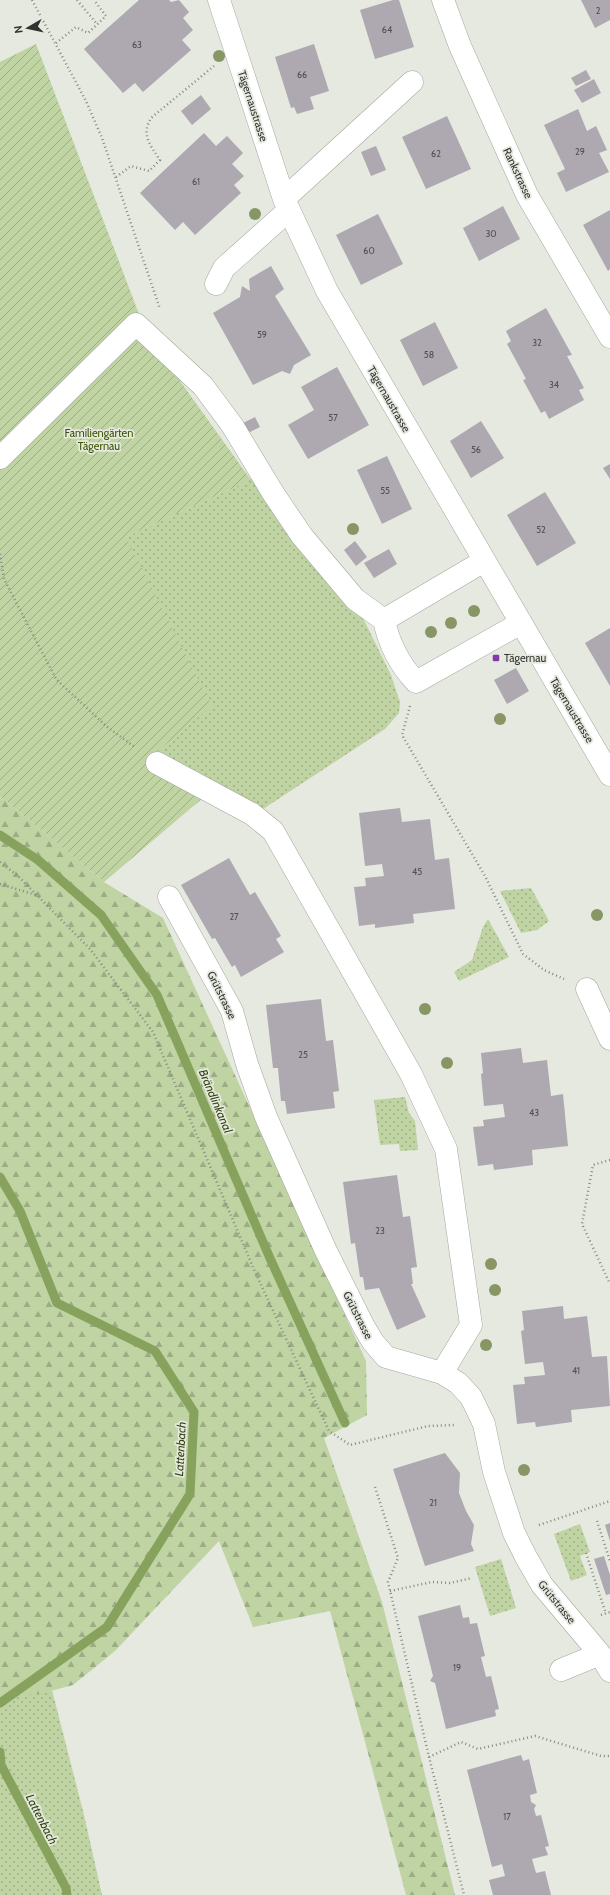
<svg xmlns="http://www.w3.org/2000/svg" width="610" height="1895" font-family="Cabin,sans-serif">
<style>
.grass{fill:url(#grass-dots)}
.forest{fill:url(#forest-firs)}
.garden{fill:url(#garden-furrows)}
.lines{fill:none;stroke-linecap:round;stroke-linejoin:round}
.stream{stroke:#87a25c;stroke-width:9}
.building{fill:#aea8b1}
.minor-casing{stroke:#a3a79e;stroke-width:23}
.path{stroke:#878a84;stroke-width:2.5;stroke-dasharray:1 3;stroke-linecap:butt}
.minor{stroke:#fff;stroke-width:22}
.tree{fill:#879664}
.poi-dot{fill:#8638a9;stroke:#e5e9df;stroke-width:1.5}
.labels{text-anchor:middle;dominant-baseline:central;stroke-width:3.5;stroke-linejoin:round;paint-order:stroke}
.number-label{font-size:9px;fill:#515050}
.street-label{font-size:11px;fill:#323330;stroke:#e5e9df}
.park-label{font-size:11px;fill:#3a5200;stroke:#e5e9df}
.poi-label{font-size:11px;fill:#323330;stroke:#e5e9df;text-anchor:start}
.water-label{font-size:12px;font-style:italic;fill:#31420e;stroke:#e5e9df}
</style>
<defs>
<pattern id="grass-dots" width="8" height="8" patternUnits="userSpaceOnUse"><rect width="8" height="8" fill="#bfd3a3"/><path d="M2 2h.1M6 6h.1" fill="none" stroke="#9cac85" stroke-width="1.8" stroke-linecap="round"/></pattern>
<pattern id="forest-firs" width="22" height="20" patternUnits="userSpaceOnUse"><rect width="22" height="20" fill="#bfd3a3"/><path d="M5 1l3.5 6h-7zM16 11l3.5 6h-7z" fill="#9cac85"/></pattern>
<pattern id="garden-furrows" width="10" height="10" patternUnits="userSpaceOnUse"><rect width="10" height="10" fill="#bfd3a3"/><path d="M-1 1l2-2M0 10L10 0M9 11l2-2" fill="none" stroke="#9cac85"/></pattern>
</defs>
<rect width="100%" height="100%" fill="#e5e9df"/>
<path class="grass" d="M 255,478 L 361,614 L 391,675 L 400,702 L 399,713 L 385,729 L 263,809 L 254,809 L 144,762 L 126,537 Z
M 531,888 L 549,921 L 537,930 L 521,933 L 500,891 Z
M 488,919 L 509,957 L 459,981 L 454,972 L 472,960 L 483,927 Z
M 405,1097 L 409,1113 L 415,1121 L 418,1150 L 400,1151 L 399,1144 L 380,1145 L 374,1100 Z
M 580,1524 L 590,1552 L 580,1556 L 587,1575 L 571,1581 L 554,1534 Z
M 501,1559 L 516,1608 L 490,1616 L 475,1567 Z
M 52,1690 L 84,1815 L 102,1895 L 0,1895 L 0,1698 Z"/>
<path class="forest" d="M 0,796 L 104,882 L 163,918 L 366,1361 L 367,1415 L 324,1438 L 382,1602 L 455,1895 L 406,1895 L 330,1611 L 253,1627 L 219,1541 L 115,1651 L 73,1685 L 43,1693 L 0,1698 Z"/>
<path class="garden" d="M 36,44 L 147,335 L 251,480 L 126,537 L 212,706 L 144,762 L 204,797 L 104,882 L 0,796 L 0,62 Z"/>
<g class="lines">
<path class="stream" d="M 0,835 L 38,860 L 101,915 L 157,995 L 269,1256 L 345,1423
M 0,1177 L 20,1211 L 57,1303 L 155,1351 L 194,1412 L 190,1494 L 107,1627 L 0,1703
M 0,1752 L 1,1765 L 66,1888 L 67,1895"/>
</g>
<path class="building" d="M 139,0 L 169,0 L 171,2 L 179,0 L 189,12 L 183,18 L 193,30 L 182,40 L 191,50 L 143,92 L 135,83 L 123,93 L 84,49 Z
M 393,0 L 399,0 L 414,47 L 375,59 L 360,10 Z
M 581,0 L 610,0 L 610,20 L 595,28 Z
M 314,44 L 329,91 L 310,97 L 314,109 L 297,114 L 294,107 L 291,108 L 275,57 Z
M 586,70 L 591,79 L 576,86 L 571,78 Z
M 594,79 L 601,93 L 582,103 L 574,90 Z
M 201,95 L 211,109 L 192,125 L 181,111 Z
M 578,109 L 587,131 L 596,126 L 607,150 L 599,153 L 609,172 L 566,192 L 557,173 L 565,169 L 544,125 Z
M 447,116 L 471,169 L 426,189 L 402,137 Z
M 204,133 L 216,146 L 227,136 L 243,153 L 232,164 L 244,176 L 234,185 L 241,193 L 195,235 L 183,222 L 175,230 L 140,193 Z
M 376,146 L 386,170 L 371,176 L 361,152 Z
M 503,206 L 520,239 L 479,261 L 463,228 Z
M 610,210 L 610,269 L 608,271 L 583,225 Z
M 378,214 L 403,264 L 361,285 L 336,235 Z
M 271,266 L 284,289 L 275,296 L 311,355 L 294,365 L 290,374 L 282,371 L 253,385 L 213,313 L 240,297 L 242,286 L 250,291 L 249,279 Z
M 546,308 L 572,355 L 567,356 L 584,388 L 579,390 L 584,400 L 549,419 L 545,411 L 541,413 L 523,380 L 526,379 L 507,344 L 511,341 L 506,331 Z
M 435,322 L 458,368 L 423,386 L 400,340 Z
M 337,367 L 369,425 L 308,459 L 288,425 L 314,410 L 301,387 Z
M 255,417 L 260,427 L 248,433 L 243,423 Z
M 481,421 L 504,458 L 471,478 L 450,441 Z
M 387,456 L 412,509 L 382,524 L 357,470 Z
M 610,464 L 610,479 L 603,468 Z
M 545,492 L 576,543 L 537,566 L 507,515 Z
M 355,541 L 367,557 L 356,566 L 344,550 Z
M 389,549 L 397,564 L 374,578 L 364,563 Z
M 610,628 L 610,686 L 585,643 Z
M 516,668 L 529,691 L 507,704 L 494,680 Z
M 400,808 L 402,822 L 430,819 L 435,860 L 449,858 L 455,909 L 413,914 L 414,923 L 375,928 L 375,924 L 359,926 L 354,887 L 366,886 L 365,878 L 384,876 L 382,864 L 365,866 L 359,813 Z
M 229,858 L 250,895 L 255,892 L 281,936 L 276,939 L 284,952 L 241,977 L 235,965 L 232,967 L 215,938 L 212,939 L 181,885 Z
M 321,999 L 326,1041 L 333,1040 L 339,1091 L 333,1092 L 335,1108 L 287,1114 L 285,1101 L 281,1101 L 278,1068 L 273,1068 L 266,1005 Z
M 521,1048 L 523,1063 L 547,1060 L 551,1096 L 563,1094 L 568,1146 L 532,1150 L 533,1165 L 494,1170 L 493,1164 L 478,1166 L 473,1127 L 484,1126 L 483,1120 L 505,1117 L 503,1104 L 484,1106 L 481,1074 L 483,1073 L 481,1053 Z
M 397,1175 L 403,1217 L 410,1216 L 417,1267 L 411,1268 L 413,1284 L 411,1284 L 426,1317 L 397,1330 L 379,1288 L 365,1290 L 363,1277 L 360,1277 L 355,1243 L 351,1244 L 343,1182 Z
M 563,1306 L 564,1319 L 587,1316 L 592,1357 L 607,1356 L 610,1406 L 571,1410 L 572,1422 L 536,1427 L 535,1422 L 517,1424 L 513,1385 L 525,1384 L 524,1377 L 545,1375 L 543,1362 L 525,1364 L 521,1331 L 524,1330 L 522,1311 Z
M 445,1453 L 460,1473 L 459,1493 L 466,1511 L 474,1525 L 471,1544 L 474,1551 L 425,1566 L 393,1469 Z
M 610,1523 L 610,1541 L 605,1525 Z
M 604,1556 L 610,1575 L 610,1594 L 606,1595 L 594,1559 Z
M 460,1605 L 463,1618 L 469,1617 L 470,1624 L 477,1623 L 485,1656 L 481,1657 L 486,1677 L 491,1676 L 499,1709 L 495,1710 L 496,1716 L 446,1729 L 435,1683 L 430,1681 L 433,1676 L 418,1616 Z
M 521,1755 L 523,1761 L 529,1759 L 537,1793 L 530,1795 L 531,1802 L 536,1805 L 534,1809 L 536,1816 L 541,1815 L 549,1846 L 545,1847 L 548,1855 L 532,1859 L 536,1873 L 545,1871 L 551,1895 L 493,1895 L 489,1880 L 505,1876 L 502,1864 L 492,1867 L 467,1770 Z"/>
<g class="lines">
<defs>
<path id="minor" d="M 219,0 L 284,199 L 327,291 L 610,775
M 443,0 L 460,46 L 527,195 L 610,337
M 284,199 L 412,82
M 216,284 L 224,268 L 289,210
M 0,458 L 136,324 L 203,386 L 232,425 L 273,493 L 302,536 L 355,599 L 384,620
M 484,561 L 384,620 C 389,644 399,664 416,682 L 521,623
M 157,763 L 252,814 L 273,831 L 411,1074 L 446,1149 L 471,1325 L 442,1373
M 169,897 L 232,1011 L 247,1064 L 266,1117 L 326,1251 L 364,1327 L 373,1342 L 386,1357 L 442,1373 L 458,1383 L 471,1397 L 484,1424 L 494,1472 L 514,1533 L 526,1557 L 542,1585 L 600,1654 L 610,1671
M 587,989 L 610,1039
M 561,1670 L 600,1654"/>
</defs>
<use href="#minor" class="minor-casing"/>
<path class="path" d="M 32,0 L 86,101 L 102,138 L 160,309
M 77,0 L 97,24
M 56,43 L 76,27 L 88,33 L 106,16 L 94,0
M 116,177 L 131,166 L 149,171 L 160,160 C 150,145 141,135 151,118 L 214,66
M 0,554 L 4,579 L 56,679 L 106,726 L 136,748
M 410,706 L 402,735 L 485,876 L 523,954 L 544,970 L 564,979
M 0,862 L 18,876 L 90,949 L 153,1032 L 255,1272 L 329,1431 L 350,1445 L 428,1426 L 456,1425
M 0,884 L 36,895
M 610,1160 L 593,1165 L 582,1224 L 610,1284
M 375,1487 L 398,1558 L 388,1582 L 429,1757 L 464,1895
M 597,1521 L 610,1561
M 539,1525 L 610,1501
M 586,1553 L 606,1614
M 390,1591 L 432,1582 L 450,1583 L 472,1578
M 601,1615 L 610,1612
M 429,1757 L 461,1742 L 478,1749 L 535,1736 L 601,1756 L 610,1756"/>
<use href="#minor" class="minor"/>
</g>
<g class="tree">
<circle cx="219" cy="56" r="6"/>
<circle cx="255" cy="214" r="6"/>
<circle cx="353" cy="529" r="6"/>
<circle cx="474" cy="611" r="6"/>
<circle cx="451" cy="623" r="6"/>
<circle cx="431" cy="632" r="6"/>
<circle cx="500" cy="719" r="6"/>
<circle cx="597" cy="915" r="6"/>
<circle cx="425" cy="1009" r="6"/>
<circle cx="447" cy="1063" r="6"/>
<circle cx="491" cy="1264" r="6"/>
<circle cx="495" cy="1290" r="6"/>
<circle cx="486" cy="1345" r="6"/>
<circle cx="524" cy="1470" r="6"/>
</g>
<rect class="poi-dot" x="492" y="654" width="8" height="8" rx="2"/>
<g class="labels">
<g class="number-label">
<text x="598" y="10">2</text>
<text x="387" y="29">64</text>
<text x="137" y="44">63</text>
<text x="302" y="74">66</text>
<text x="580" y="151">29</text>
<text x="436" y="153">62</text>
<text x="196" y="181">61</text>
<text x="491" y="233">30</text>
<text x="369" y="250">60</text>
<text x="262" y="334">59</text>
<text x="537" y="342">32</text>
<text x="429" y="354">58</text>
<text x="554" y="384">34</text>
<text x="333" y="417">57</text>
<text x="476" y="449">56</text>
<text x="385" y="490">55</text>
<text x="541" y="529">52</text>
<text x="417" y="871">45</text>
<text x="234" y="916">27</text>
<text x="303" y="1054">25</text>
<text x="534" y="1112">43</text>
<text x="380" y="1230">23</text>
<text x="576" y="1370">41</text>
<text x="433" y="1502">21</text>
<text x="457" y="1667">19</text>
<text x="507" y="1816">17</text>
</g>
<g class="street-label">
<text transform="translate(253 106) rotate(72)">Tägernaustrasse</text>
<text transform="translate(518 173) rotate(65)">Rankstrasse</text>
<text transform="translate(389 399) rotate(60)">Tägernaustrasse</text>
<text transform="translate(572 710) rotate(59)">Tägernaustrasse</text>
<text transform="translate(222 995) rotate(64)">Grütstrasse</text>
<text transform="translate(358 1315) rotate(63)">Grütstrasse</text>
<text transform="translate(557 1602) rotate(51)">Grütstrasse</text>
</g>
<g class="park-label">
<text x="99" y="433">Familiengärten<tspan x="99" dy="13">Tägernau</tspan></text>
</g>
<g class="poi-label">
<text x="504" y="658">Tägernau</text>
</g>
<g class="water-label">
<text transform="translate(216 1101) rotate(67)">Brändlinkanal</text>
<text transform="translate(180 1449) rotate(-87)">Lattenbach</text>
<text transform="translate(42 1819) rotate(63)">Lattenbach</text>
</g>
</g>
<g transform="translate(28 28) rotate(261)" stroke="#e5e9df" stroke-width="3" paint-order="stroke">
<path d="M0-3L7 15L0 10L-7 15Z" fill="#323330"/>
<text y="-6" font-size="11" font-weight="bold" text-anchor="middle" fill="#323330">N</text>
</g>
</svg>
